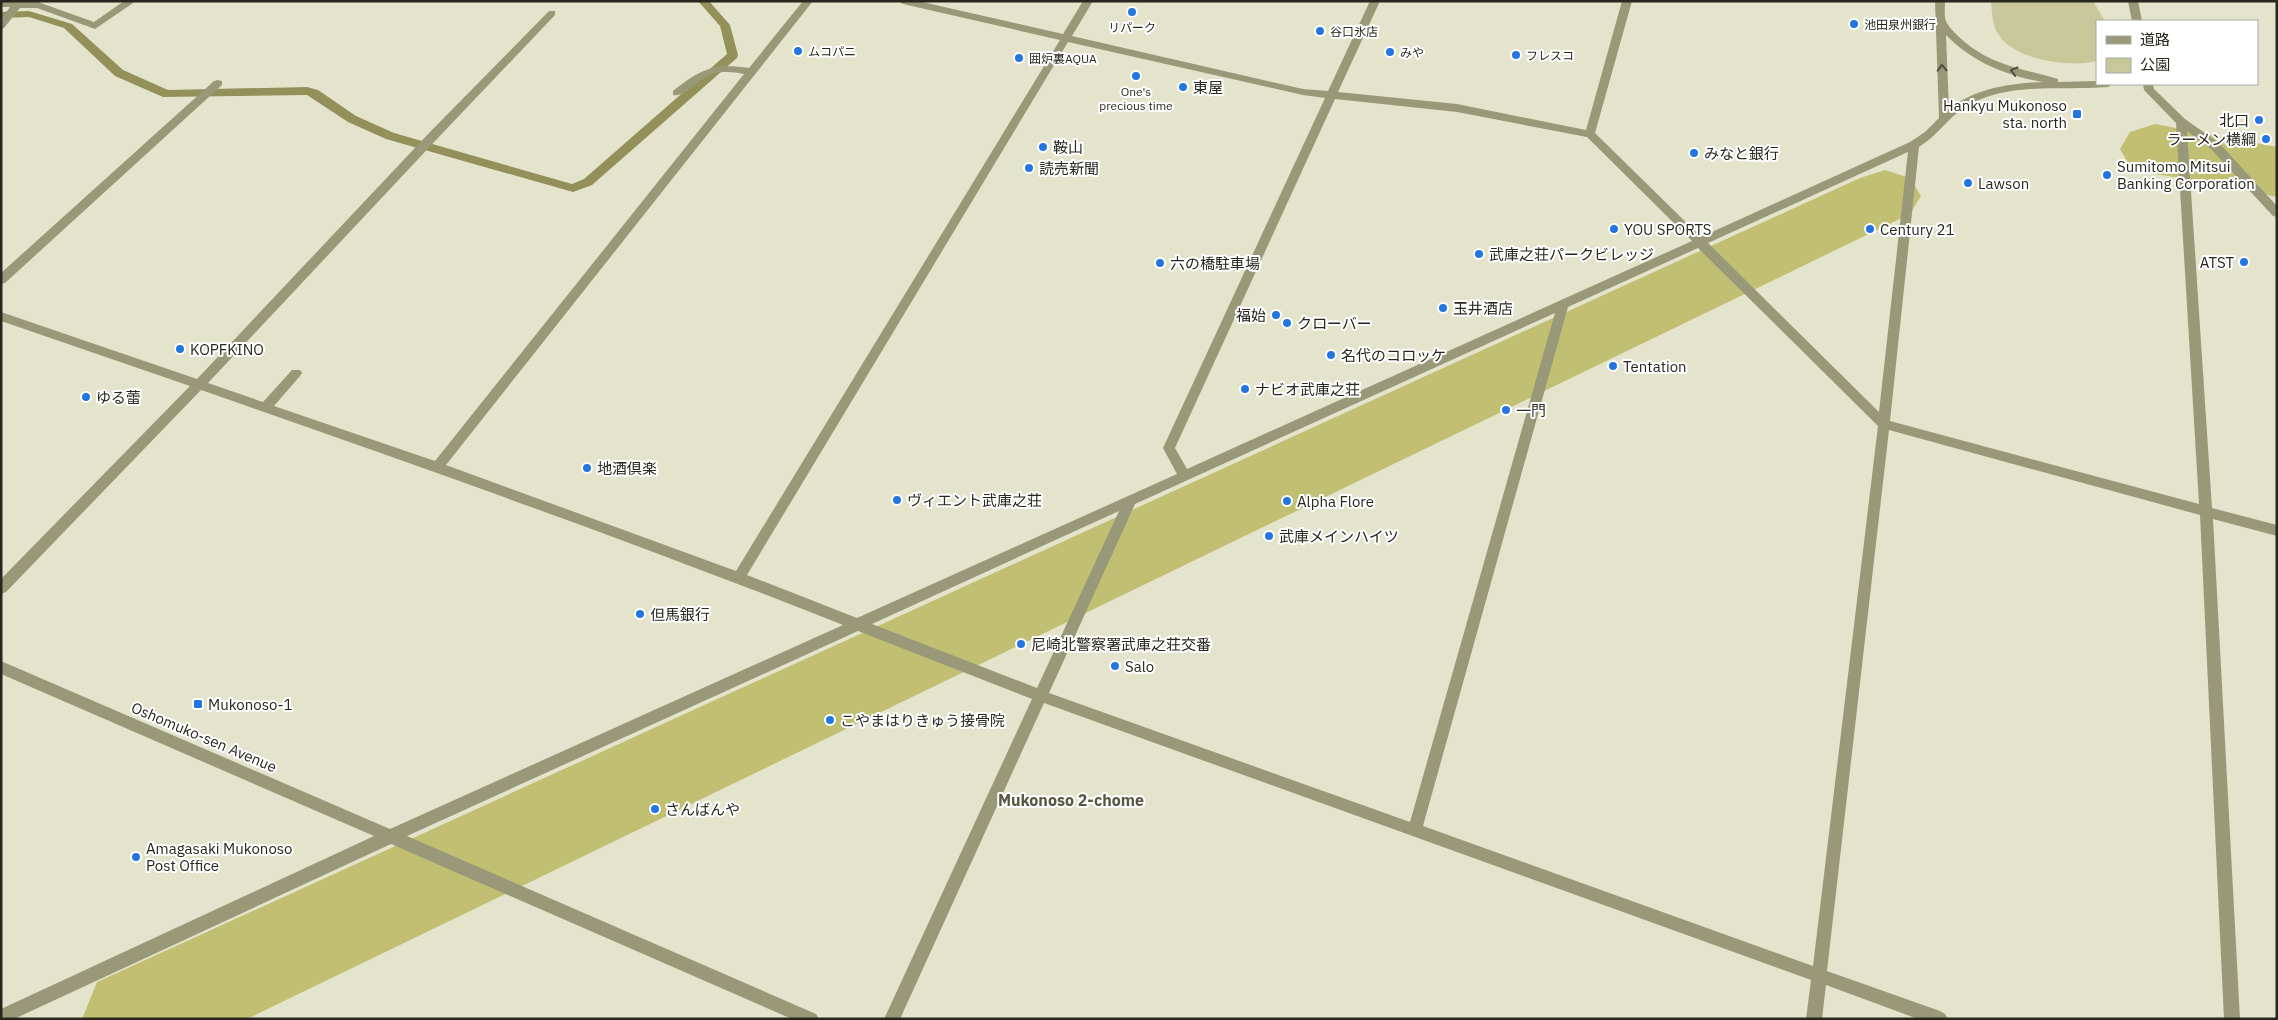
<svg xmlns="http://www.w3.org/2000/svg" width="2278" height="1020" font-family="'IBM Plex Sans','Noto Sans JP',sans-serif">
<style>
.green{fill:#c7c79a}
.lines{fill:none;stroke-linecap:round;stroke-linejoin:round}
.stream{fill:#939159;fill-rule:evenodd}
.river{fill:#c1bf72;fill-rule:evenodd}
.minor{fill:#999979;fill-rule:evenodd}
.oneway{stroke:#4f4f3e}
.poi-dot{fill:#2375df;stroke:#fff;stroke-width:2}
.labels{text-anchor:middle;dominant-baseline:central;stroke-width:4;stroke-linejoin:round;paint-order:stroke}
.far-poi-label{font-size:12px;fill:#27271e;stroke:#fff;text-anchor:start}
.poi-label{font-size:15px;fill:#27271e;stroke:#fff;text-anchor:start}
.street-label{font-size:15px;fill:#27271e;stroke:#fff}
.neighbourhood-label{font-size:16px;font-weight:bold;fill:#585844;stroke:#fff}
</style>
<rect width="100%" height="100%" fill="#e4e4cd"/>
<path class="green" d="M 1991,1 L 2093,1 L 2105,21 L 2097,21 L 2097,61 C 2071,68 2014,60 1999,35 C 1992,26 1992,12 1991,1 Z"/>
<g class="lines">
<path class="stream" d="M 698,1 L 709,1 L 730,25 L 738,55 L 737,58 L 592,185 L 573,192 L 386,139 L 348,122 L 307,95 L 163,97 L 115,76 L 64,28 L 29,17 L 1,18 L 1,12 L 29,11 L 72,24 L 123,70 L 168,90 L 307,87 L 318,90 L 356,116 L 394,133 L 572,184 L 584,179 L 727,54 L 720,26 Z"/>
<path class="river" d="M 2155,124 L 2277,147 L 2277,197 L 2206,182 L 2155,174 L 2130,166 L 2120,149 L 2130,132 Z
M 1885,170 L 1910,178 L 1921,196 L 1910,214 L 247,1019 L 82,1019 L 97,982 L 1860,178 Z"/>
<path class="minor" d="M 1,1 L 38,2 L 94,22 L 124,1 L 136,1 L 95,29 L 37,8 L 20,8 L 4,28 L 1,29 L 1,19 L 10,7 L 1,7 Z
M 803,1 L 813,1 L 446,465 L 736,571 L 1060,40 L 903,4 L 898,1 L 918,1 L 1063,34 L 1083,1 L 1093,1 L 1072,36 L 1303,89 L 1328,91 L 1370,1 L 1380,1 L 1338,92 L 1457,104 L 1586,130 L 1622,1 L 1632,1 L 1595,133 L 1701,237 L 1910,142 L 1925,132 L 1939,118 L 1935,1 L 1945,1 C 1945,7 1944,16 1946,21 C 1948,26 1954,32 1958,36 C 1988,65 2020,68 2058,79 L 2058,82 L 2097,81 L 2097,84 L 2113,84 L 2108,87 C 2062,91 2007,81 1965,107 C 1948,118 1937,136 1919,147 L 1890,421 L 2199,504 L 2176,123 L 2144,90 L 2143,84 L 2153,84 L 2154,89 L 2185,119 L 2219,143 L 2277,206 L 2277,217 L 2273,216 L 2211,149 L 2187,131 L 2212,508 L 2277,525 L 2277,536 L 2213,519 L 2240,1019 L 2224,1019 L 2200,515 L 1889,430 L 1827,971 L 1940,1011 L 1945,1014 L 1948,1019 L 1918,1019 L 1826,985 L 1822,1019 L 1806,1019 L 1811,980 L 1044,703 L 900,1019 L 884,1019 L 1032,699 L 858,631 L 407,836 L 816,1014 L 819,1019 L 792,1019 L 391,844 L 14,1019 L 1,1019 L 1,1009 L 374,836 L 1,674 L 1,661 L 390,829 L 843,625 C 631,541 416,465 201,390 L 6,592 L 1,594 L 1,579 L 190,386 L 1,321 L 1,312 L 197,379 L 429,133 L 549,11 L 555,11 L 555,15 L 437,139 L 208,383 L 263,402 L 292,370 L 300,370 L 302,373 L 300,376 L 274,406 L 435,461 L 744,74 C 734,72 722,71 712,74 C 700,78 684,98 673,95 L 673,91 C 701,69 714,63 749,68 ZM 1946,35 C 1972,62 2007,76 2043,82 C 2011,83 1975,88 1949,109 ZM 1068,42 L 1303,95 L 1325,98 L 1163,448 L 1177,474 L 857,618 L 747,575 ZM 1335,99 L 1457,112 L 1587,137 L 1692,241 L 1187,469 L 1175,448 ZM 1908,152 L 1879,412 L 1708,243 ZM 1698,248 L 1878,426 L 1813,966 L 1423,826 L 1568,307 ZM 1555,313 L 1410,822 L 1049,693 L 1135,504 ZM 1119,511 L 1037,688 L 872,624 Z
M 2128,1 L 2138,1 L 2142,21 L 2132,21 Z
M 218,80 L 222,81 L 222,85 L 5,283 L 1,284 L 1,273 L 214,81 Z"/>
</g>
<defs><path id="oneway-chevron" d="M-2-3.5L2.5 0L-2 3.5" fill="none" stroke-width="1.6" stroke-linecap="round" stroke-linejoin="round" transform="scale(1.25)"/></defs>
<g class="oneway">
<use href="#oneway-chevron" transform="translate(1942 68) rotate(-92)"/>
<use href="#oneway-chevron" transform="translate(2014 71) rotate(-164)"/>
</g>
<g class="poi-dot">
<circle cx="1132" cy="12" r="5"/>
<circle cx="1854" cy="24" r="5"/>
<circle cx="1320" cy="31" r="5"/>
<circle cx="798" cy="51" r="5"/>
<circle cx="1390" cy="52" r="5"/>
<circle cx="1516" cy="55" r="5"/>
<circle cx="1019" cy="58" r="5"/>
<circle cx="1136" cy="76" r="5"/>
<circle cx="1183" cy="87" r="5"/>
<rect x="2072" y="109" width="10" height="10" rx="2.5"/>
<circle cx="2259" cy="120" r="5"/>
<circle cx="2266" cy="139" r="5"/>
<circle cx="1043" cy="147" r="5"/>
<circle cx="1694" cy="153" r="5"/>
<circle cx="1029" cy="168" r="5"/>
<circle cx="2107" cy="175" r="5"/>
<circle cx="1968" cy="183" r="5"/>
<circle cx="1614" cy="229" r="5"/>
<circle cx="1870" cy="229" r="5"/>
<circle cx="1479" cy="254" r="5"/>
<circle cx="2244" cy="262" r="5"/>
<circle cx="1160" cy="263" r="5"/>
<circle cx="1443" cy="308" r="5"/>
<circle cx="1276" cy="315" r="5"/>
<circle cx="1287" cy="323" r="5"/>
<circle cx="180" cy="349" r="5"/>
<circle cx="1331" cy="355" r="5"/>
<circle cx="1613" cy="366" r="5"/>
<circle cx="1245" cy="389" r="5"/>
<circle cx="86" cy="397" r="5"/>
<circle cx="1506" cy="410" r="5"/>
<circle cx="587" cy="468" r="5"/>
<circle cx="897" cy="500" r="5"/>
<circle cx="1287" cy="501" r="5"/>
<circle cx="1269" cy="536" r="5"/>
<circle cx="640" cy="614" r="5"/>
<circle cx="1021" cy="644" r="5"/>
<circle cx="1115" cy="666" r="5"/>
<rect x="193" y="699" width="10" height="10" rx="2.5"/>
<circle cx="830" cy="720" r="5"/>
<circle cx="655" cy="809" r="5"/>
<circle cx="136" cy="857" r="5"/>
</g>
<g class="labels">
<g class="far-poi-label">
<text x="1864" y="24">池田泉州銀行</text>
<text x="1132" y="27" text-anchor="middle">リパーク</text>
<text x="1330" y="31">谷口氷店</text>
<text x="808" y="51">ムコパニ</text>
<text x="1400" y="52">みや</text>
<text x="1526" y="55">フレスコ</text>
<text x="1029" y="58">囲炉裏AQUA</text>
<text x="1136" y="91" text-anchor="middle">One's<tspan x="1136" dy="14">precious time</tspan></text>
</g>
<g class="poi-label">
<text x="1193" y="87">東屋</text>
<text x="2067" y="105" text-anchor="end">Hankyu Mukonoso<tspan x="2067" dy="17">sta. north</tspan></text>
<text x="2249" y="120" text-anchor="end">北口</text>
<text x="2256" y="139" text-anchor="end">ラーメン横綱</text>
<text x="1053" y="147">鞍山</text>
<text x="1704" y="153">みなと銀行</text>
<text x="2117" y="166">Sumitomo Mitsui<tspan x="2117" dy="17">Banking Corporation</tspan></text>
<text x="1039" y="168">読売新聞</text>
<text x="1978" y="183">Lawson</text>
<text x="1624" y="229">YOU SPORTS</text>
<text x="1880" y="229">Century 21</text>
<text x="1489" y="254">武庫之荘パークビレッジ</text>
<text x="2234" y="262" text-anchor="end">ATST</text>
<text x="1170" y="263">六の橋駐車場</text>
<text x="1453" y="308">玉井酒店</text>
<text x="1266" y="315" text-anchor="end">福始</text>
<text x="1297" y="323">クローバー</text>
<text x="190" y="349">KOPFKINO</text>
<text x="1341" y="355">名代のコロッケ</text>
<text x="1623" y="366">Tentation</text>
<text x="1255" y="389">ナビオ武庫之荘</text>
<text x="96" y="397">ゆる蕾</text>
<text x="1516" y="410">一門</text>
<text x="597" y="468">地酒倶楽</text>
<text x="907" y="500">ヴィエント武庫之荘</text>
<text x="1297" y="501">Alpha Flore</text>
<text x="1279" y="536">武庫メインハイツ</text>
<text x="650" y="614">但馬銀行</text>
<text x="1031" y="644">尼崎北警察署武庫之荘交番</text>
<text x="1125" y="666">Salo</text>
<text x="208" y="704">Mukonoso-1</text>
<text x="840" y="720">こやまはりきゅう接骨院</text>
<text x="665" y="809">さんばんや</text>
<text x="146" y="848">Amagasaki Mukonoso<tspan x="146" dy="17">Post Office</tspan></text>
</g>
<g class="street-label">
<text transform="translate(204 737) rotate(23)">Oshomuko-sen Avenue</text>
</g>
<g class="neighbourhood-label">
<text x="1071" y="800">Mukonoso 2-chome</text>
</g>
</g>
<rect width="2278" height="1020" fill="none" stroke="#27271e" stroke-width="5"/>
<rect x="2096" y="20" width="162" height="65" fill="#ffffff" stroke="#a9a9a5"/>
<rect x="2106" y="36" width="25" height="8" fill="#999979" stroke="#a9a9a5"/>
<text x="2140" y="45" font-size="15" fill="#27271e">道路</text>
<rect x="2106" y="58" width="25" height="15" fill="#c7c79a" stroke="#a9a9a5"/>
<text x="2140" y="70" font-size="15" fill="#27271e">公園</text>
</svg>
